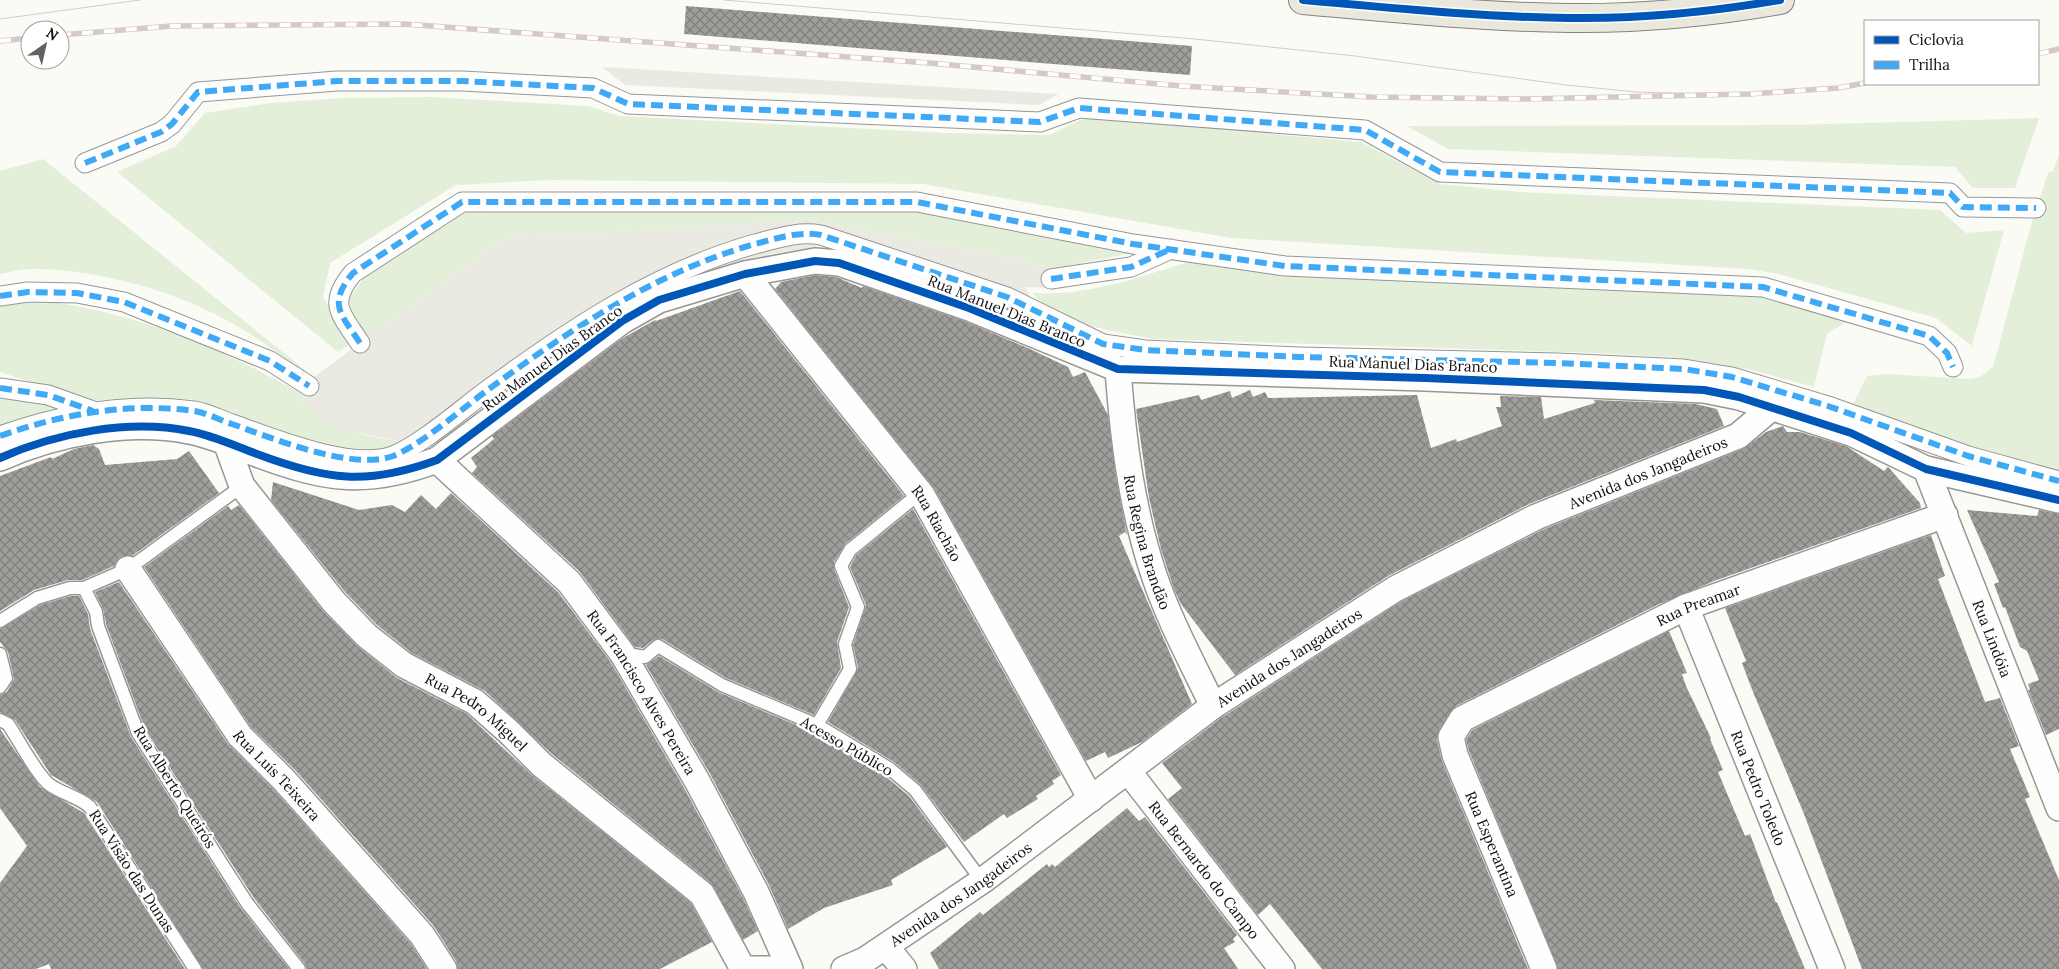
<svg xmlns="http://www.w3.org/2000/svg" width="2059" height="969" font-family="Lora,serif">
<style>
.grass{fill:#e3efd9}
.plaza{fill:#ebeae2}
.building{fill:url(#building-cross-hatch)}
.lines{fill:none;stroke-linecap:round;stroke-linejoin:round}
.service-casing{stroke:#969694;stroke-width:15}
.pedestrian-casing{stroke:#969694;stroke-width:21}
.minor-casing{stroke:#969694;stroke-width:28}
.primary-casing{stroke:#838381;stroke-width:30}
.service{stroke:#fefefe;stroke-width:12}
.pedestrian{stroke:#fefefe;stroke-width:19}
.minor{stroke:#fefefe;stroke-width:25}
.primary{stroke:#eae8dc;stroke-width:28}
.tram{stroke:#d6c9c7;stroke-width:1}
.rail-casing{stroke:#d6c9c7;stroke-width:5.5}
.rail{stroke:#fff;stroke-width:4;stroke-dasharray:11;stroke-linecap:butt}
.quiet{stroke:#3fa9f5;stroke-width:6;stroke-dasharray:12 6;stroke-linecap:butt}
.cycleway-casing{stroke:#fff;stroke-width:11}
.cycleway{stroke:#0057b8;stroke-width:8}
.labels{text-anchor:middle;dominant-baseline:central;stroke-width:5;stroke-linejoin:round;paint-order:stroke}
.street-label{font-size:15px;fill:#101010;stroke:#fff}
</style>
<defs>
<pattern id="building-cross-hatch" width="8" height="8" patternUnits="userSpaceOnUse" patternTransform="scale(1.25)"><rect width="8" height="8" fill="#9f9e9b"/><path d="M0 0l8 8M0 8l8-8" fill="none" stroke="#807f7d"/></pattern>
</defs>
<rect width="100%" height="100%" fill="#fbfbf6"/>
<path class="grass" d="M 430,97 L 588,106 L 619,116 L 948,133 L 1049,135 L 1085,118 L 1361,142 L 1440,184 L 1520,192 L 1940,210 L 1966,233 L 2004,230 L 1972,346 L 1936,318 L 1778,274 L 1749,269 L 1231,238 L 923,184 L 550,180 L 456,185 L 330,263 L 323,297 L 349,345 L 338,352 L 117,172 L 176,146 L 205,113 L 271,103 L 343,98 Z
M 2039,118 L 2015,188 L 1973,188 L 1955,167 L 1448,149 L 1407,126 L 1794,125 Z
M 2059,155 L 2059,472 L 2015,462 L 1852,406 L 1867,376 L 1887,374 L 1968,379 L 1980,377 L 1993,367 L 2030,229 L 2048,173 L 2053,171 Z
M 43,159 L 310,374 C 285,359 262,341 237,326 C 180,292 96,268 30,269 C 20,269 10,272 0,274 L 0,171 Z
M 914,209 L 1132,253 L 1052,269 L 1012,258 L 809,220 L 663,230 L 507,236 L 369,337 L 349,311 L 350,297 L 364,278 L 464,213 Z
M 1193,261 L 1757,296 L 1848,321 L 1827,334 L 1814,387 L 1751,370 L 1682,358 L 1594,353 L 1153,339 C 1113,331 1060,325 1032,293 C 1088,297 1140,276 1193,261 Z
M 42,301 C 136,312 224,349 305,396 L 303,402 C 336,431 361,436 404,442 L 390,448 L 376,450 L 335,447 L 297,437 L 191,399 L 128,398 L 89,401 L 0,372 L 0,306 Z
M 0,395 L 47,400 L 62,409 L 0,428 Z"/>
<path class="plaza" d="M 602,67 L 1059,94 L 1039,105 L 625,85 Z
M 809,220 L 1012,258 L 1052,269 L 1050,288 L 1026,287 L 1031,299 L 820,246 L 777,253 L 731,263 L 692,274 L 591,327 L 427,447 L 348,431 L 321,419 L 303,402 L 311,379 L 507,236 L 663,230 Z"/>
<path class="building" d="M 686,6 L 1192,46 L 1190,75 L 684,34 Z
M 816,275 L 836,277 L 862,288 L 863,286 L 964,321 L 1030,349 L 1068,367 L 1073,377 L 1085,372 L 1108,415 L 1116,477 L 1127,535 L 1125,532 L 1119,536 L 1192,704 L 1142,742 L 1108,758 L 1105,752 L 1086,761 L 934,488 L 775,289 L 781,282 Z
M 740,291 L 904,496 L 845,544 L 834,562 L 834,569 L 849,607 L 837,642 L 841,668 L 814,715 L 726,678 L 662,639 L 653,640 L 643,648 L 635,647 L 579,571 L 472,473 L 477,467 L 471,458 L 494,439 L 492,436 L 623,338 L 655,320 L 656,321 Z
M 1250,390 L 1253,397 L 1265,392 L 1268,398 L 1417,395 L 1431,448 L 1456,439 L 1457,442 L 1502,426 L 1496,407 L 1501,407 L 1500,396 L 1541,397 L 1544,419 L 1595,403 L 1594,400 L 1696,404 L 1717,409 L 1724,426 L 1529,504 L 1388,576 L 1235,675 L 1181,604 L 1174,589 L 1161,549 L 1149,498 L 1136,409 L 1199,395 L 1201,400 L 1230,391 L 1232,398 Z
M 1783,426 L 1787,432 L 1800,432 L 1846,446 L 1884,471 L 1888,467 L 1920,503 L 1921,508 L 1714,581 L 1655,606 L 1456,706 L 1439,730 L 1437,740 L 1442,761 L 1528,969 L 1322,969 L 1270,904 L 1258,915 L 1168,799 L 1182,788 L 1162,763 L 1221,718 L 1402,601 L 1542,530 L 1743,449 L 1766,432 Z
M 93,445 L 99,449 L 105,465 L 177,459 L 189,451 L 219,493 L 132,556 L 120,557 L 114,566 L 82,580 L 68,580 L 34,590 L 0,611 L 0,476 L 51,457 L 52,459 L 74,449 Z
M 273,482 L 359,510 L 392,505 L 405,512 L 421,495 L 436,509 L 451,493 L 558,592 L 610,661 L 683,786 L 743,898 L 758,931 L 743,940 L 711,883 L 552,754 L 485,691 L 412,653 L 377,625 L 345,592 L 271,500 Z
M 239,505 L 323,611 L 357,646 L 397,678 L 467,714 L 533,776 L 691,903 L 712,942 L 660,969 L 458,969 L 456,961 L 433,925 L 295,770 L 251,727 L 144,567 L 228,506 L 231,510 Z
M 913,509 L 1061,775 L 1052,781 L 1054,784 L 1036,796 L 1038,799 L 1007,818 L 1004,814 L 964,842 L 920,784 L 894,762 L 828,722 L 858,668 L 853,645 L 866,605 L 850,567 L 856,555 Z
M 1967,510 L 2037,516 L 2039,510 L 2059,514 L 2059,729 L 2046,735 L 2028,690 L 2030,690 L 2028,684 L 2039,680 L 2027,651 L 2020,647 L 2005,607 L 2003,608 L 1994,584 L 1999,582 Z
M 1931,535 L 1945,576 L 1938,579 L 1985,702 L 2000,698 L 2019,746 L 2010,749 L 2030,797 L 2025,799 L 2059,880 L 2059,969 L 1862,969 L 1804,814 L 1753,692 L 1742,663 L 1746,661 L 1725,608 Z
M 119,582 L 228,744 L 274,790 L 411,944 L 427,969 L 307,969 L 305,964 L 254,898 L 145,729 L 106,624 L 103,609 L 95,592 Z
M 71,596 L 79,596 L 88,614 L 90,629 L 131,737 L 240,907 L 289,969 L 203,969 L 97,802 L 51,775 L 15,720 L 0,712 L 0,695 L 7,692 L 14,679 L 8,652 L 0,642 L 0,629 L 40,605 Z
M 1669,631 L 1687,673 L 1682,674 L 1686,686 L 1711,738 L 1710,739 L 1723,770 L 1718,772 L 1745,836 L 1750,834 L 1776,903 L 1777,902 L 1805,969 L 1558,969 L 1469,751 L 1466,740 L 1472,730 Z
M 659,656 L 718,692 L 813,732 L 885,776 L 909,796 L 947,847 L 891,880 L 893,885 L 824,908 L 788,929 L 769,885 L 709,772 L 646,665 Z
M 0,729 L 40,787 L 84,813 L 185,969 L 51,969 L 49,964 L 36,969 L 0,969 L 0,883 L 27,846 L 0,808 Z
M 1127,808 L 1139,821 L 1145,817 L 1237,935 L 1233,939 L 1235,942 L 1224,948 L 1238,969 L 939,969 L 930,953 L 980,912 L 983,915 L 1047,864 L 1049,867 L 1052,864 L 1055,867 Z"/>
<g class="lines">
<defs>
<path id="service" d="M 84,588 L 96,612 L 98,626 L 138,733 L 247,903 L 299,969
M 0,621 L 37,598 L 70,588 L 84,588 L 128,569 L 242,486
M 622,653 L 645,657 L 658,646 L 722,685 L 817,725 L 890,769 L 915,790 L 982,881
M 0,654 L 6,678 L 0,687
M 0,720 L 8,724 C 17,737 38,777 50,785 C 63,794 79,797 90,807 L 195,969
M 817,725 L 850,669 L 845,644 L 858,607 L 841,566 L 850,550 L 920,493"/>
<path id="pedestrian" d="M 85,163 L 161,132 L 172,124 L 198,92 L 337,81 L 462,81 L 593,88 L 628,104 L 1040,122 L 1079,108 L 1365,130 L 1440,172 L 1950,193 L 1963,207 L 2036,208
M 1051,279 L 1131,267 L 1171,249
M 0,296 L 28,292 L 77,293 L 124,302 L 270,361 L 309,386
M 360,343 C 341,314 327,304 353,273 L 462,202 L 917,202 L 1133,244 L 1285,266 L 1763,287 L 1929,336 L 1947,353 L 1953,367
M 0,388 L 48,395 L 93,411
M 0,436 C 62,414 128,402 194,411 C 207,413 220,420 232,424 C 272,438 351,471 393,456 C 421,445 463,408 489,389 C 571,329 656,272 755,244 C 778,238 798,231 821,235 L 1007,297 L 1103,344 L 1145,350 L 1300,357 L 1558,363 L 1684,369 L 1732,377 L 1828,406 L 1968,456 L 2059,481"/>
<g id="minor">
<path id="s1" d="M 745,274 L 922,495 L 1091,799"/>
<path id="s2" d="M 1118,369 C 1123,440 1132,511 1155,578 C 1170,622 1193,664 1213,706"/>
<path id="s3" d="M 226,442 L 242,486 L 334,602 L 367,636 L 404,665 L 475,702 L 510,733 L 542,765 L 702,894 L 743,969"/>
<path d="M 0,458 C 56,433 128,419 189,431 C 212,435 235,446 257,454 C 326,480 367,486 437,460 L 622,321 L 659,300 L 745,274 L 815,261 L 839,263 L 969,308 L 1118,369 L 1425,378 L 1704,390 L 1739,397 L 1851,433 L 1926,469 L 2059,500"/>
<path id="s4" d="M 437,460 L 569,582 L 622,653 L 696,779 L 756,892 L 790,969"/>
<path id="s5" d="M 1926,469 L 2059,808"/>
<path id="s6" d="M 128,569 L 240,736 L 284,780 L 422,935 L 444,969"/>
<path id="s7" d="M 1686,607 L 1832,969"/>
<path id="s8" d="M 1128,771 L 1282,969"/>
<path d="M 886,947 L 904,969"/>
<path d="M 752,969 L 773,969"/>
<path id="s9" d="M 844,969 L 865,960 L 982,881 L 1213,706 L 1395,589 L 1536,517 L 1738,436 L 1770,409"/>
<path id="s10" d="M 1544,969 L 1455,755 L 1451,737 L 1462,719 L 1686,607 L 1945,515"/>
</g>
<path id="primary" d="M 1303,0 C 1392,8 1480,17 1569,18 C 1639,19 1711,12 1780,0"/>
</defs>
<use href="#service" class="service-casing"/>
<use href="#pedestrian" class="pedestrian-casing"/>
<use href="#minor" class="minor-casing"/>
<use href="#primary" class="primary-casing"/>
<use href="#service" class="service"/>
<use href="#pedestrian" class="pedestrian"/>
<use href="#minor" class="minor"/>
<use href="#primary" class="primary"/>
<path class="tram" d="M 724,0 L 1195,39 L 1355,56 L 1566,85 L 1636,92 L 1711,94
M 0,19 L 140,0"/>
<defs>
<path id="rail" d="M 60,35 L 172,26 L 404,24 L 929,63 L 1181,86 L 1371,97 L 1527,99 L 1749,94 L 1838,88 L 1865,83
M 0,41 L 30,38
M 2038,54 L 2059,49"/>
</defs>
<use href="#rail" class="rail-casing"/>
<use href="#rail" class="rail"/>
<path class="quiet" d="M 85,163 L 161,132 L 172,124 L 198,92 L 337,81 L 462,81 L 593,88 L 628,104 L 1040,122 L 1079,108 L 1365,130 L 1440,172 L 1950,193 L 1963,207 L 2036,208
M 1051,279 L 1131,267 L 1171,249
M 0,296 L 28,292 L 77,293 L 124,302 L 270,361 L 309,386
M 360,343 C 341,314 327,304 353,273 L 462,202 L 917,202 L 1133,244 L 1285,266 L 1763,287 L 1929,336 L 1947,353 L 1953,367
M 0,388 L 48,395 L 93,411
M 0,436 C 62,414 128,402 194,411 C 207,413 220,420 232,424 C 272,438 351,471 393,456 C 421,445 463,408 489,389 C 571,329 656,272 755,244 C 778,238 798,231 821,235 L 1007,297 L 1103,344 L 1145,350 L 1300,357 L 1558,363 L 1684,369 L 1732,377 L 1828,406 L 1968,456 L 2059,481"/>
<defs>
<path id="cycleway" d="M 1303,0 C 1392,8 1480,17 1569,18 C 1639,19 1711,12 1780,0
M 0,458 C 56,433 128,419 189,431 C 212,435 235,446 257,454 C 326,480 367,486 437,460 L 622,321 L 659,300 L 745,274 L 815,261 L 839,263 L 969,308 L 1118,369 L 1425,378 L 1704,390 L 1739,397 L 1851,433 L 1926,469 L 2059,500"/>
</defs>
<use href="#cycleway" class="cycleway-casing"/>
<use href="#cycleway" class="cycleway"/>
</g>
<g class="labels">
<g class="street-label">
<text transform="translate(1007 311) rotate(22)">Rua Manuel Dias Branco</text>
<text transform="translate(552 358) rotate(-36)">Rua Manuel Dias Branco</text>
<text transform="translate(1413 364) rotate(2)">Rua Manuel Dias Branco</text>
<text stroke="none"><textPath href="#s9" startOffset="949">Avenida dos Jangadeiros</textPath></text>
<text stroke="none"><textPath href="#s1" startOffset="315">Rua Riachão</textPath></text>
<text stroke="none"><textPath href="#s2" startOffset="176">Rua Regina Brandão</textPath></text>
<text stroke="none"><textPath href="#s10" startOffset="534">Rua Preamar</textPath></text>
<text stroke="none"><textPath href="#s5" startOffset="182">Rua Lindóia</textPath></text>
<text stroke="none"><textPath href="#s9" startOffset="544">Avenida dos Jangadeiros</textPath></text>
<text stroke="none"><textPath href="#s4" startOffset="312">Rua Francisco Alves Pereira</textPath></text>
<text stroke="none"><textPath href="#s3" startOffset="376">Rua Pedro Miguel</textPath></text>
<text transform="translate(847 746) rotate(30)">Acesso Público</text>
<text stroke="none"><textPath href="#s6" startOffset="255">Rua Luís Teixeira</textPath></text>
<text transform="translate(175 787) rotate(58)">Rua Alberto Queirós</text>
<text stroke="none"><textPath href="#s7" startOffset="195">Rua Pedro Toledo</textPath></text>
<text transform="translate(1492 844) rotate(67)">Rua Esperantina</text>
<text stroke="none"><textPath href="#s8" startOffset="125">Rua Bernardo do Campo</textPath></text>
<text transform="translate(132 871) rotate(57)">Rua Visão das Dunas</text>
<text stroke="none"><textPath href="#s9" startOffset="139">Avenida dos Jangadeiros</textPath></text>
</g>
</g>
<rect x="1864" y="20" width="175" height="65" fill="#ffffff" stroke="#9f9f9f"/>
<rect x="1874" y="36" width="25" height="8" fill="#0057b8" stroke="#9f9f9f"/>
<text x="1909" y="45" font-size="15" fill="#101010">Ciclovia</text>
<rect x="1874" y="61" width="25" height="8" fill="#3fa9f5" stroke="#9f9f9f"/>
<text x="1909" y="70" font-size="15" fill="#101010">Trilha</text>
<g transform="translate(45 45) rotate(34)"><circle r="24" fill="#ffffff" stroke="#9f9f9f"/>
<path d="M0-4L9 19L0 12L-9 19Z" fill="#626260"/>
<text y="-8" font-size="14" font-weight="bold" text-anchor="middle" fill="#101010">N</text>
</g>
</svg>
